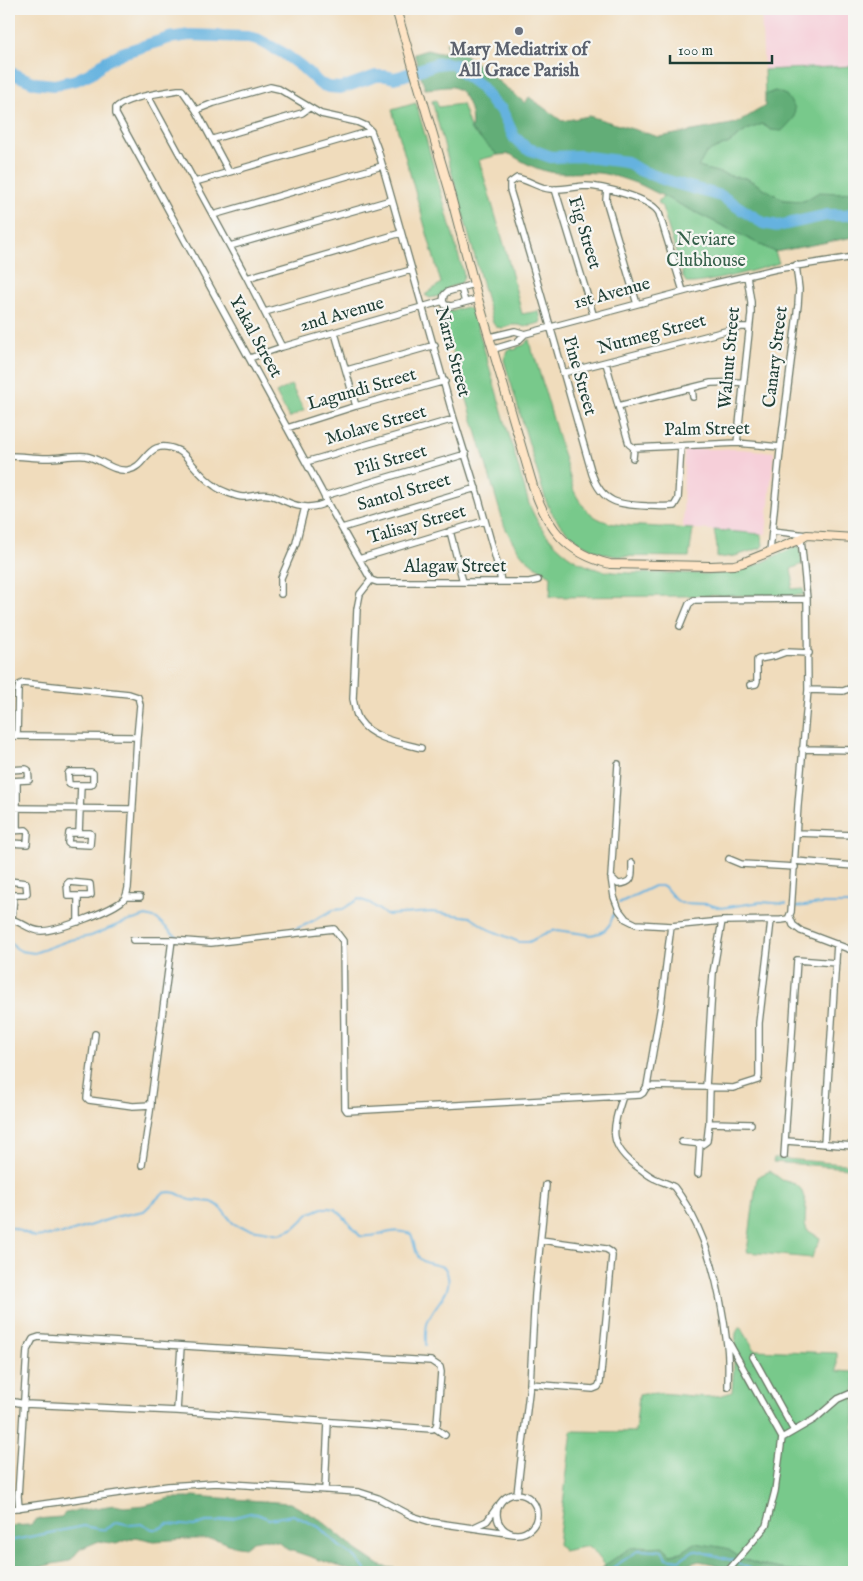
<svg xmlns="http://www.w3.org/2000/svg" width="863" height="1581" font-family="'IM FELL English',serif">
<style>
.built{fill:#f6cfd9}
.green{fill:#78c98b;stroke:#4c8360}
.forest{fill:#62ad77;stroke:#407556}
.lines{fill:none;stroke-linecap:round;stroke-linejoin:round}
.stream{stroke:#65b2df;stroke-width:2}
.river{stroke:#65b2df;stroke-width:12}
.street-casing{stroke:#687564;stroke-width:8}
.secondary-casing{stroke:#687564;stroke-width:10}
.street{stroke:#fff;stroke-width:5.5}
.secondary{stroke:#fee4c5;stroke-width:8}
.worship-dot{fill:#6b7280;stroke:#f6f6f2;stroke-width:2}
.labels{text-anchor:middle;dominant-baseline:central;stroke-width:4.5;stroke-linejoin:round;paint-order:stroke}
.worship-label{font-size:18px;font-weight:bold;fill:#5b616d;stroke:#f6f6f2}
.street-label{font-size:18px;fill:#1f3d34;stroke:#f6f6f2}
.park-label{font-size:18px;fill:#35604a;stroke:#f6f6f2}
</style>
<rect width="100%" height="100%" fill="#f6f6f2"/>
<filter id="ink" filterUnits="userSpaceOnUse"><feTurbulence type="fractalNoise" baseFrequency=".02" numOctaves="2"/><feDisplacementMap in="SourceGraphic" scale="10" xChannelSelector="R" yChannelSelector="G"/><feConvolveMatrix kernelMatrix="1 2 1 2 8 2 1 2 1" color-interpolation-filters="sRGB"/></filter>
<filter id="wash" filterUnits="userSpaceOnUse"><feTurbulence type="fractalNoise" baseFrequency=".0096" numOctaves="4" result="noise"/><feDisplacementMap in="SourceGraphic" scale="20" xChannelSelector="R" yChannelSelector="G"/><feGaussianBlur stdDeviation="1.12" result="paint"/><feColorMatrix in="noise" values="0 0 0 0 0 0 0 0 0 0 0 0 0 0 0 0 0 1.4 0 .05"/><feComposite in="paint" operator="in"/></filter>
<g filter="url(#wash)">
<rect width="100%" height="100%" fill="#f0dcbc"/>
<path class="built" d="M 759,9 L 854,9 L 854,66 L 764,70 L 761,11 Z
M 689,449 L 741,449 L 774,452 L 766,534 L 683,528 L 684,454 L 685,451 Z"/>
<path class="green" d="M 854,66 L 853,191 L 842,193 L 819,193 L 804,201 L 784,200 L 746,178 L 735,177 L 698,167 L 706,153 L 729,143 L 747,130 L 762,124 L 771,130 L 775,91 L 765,95 L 764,70 Z
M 436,100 L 438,107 L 462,104 L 471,130 L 498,155 L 479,160 L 506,251 L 522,314 L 539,311 L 541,320 L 540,323 L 525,327 L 519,325 L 511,325 L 502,328 L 496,327 L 493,323 L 432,101 Z
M 416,103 L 464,275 L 463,280 L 460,284 L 449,287 L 439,296 L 430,298 L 425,295 L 441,283 L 392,110 Z
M 663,196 L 775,252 L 779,263 C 761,269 702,285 687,283 L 684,279 L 662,207 L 658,202 Z
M 466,307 L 473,311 L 529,504 C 543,539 574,569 613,572 C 632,574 652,573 671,573 C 693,573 717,576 739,571 C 760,566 778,553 798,546 L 800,547 L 802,564 L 791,569 L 793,580 L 791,589 L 803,588 L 804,595 L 550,597 L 551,576 C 525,561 517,552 504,525 L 440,308 L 451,311 Z
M 529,339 L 532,354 L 534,354 L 574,491 C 590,523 609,525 642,526 C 659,527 676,528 693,529 L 689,557 L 615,556 C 584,551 558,530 546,501 L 504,360 L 507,350 L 512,348 L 512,350 L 517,349 L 517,347 L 524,345 Z
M 291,385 L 304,410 L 289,418 L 276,393 Z
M 714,530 L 761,534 L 763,545 L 761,548 L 735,556 L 717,558 L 717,547 Z
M 774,1158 L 854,1165 L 854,1172 L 849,1168 L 773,1162 Z
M 770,1171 L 782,1180 L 795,1184 L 801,1189 L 806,1203 L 805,1224 L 807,1230 L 820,1238 C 819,1246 813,1250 812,1258 L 747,1252 L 757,1177 Z
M 740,1326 L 755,1350 L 837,1353 L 837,1371 L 854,1372 L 854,1572 C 823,1572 787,1573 758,1564 C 737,1558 716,1550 695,1543 L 682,1552 L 670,1554 L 667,1550 L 643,1546 L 605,1565 L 593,1550 L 588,1546 L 563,1551 L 558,1544 L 572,1431 L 635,1432 L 639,1395 C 670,1388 701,1404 732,1392 L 736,1333 Z"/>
<path class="forest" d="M 446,42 L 461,51 L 525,103 L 529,97 L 562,121 L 589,116 L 659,137 L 737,123 L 765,106 L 765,95 L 775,91 L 786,95 L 795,108 L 794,118 L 782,131 L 771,130 L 762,124 L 747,130 L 729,143 L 706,153 L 698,167 L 735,177 L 746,178 L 784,200 L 804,201 L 819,192 L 842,193 L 854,191 L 854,237 L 775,252 L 641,185 C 627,180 614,175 599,173 C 587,172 576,173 564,173 C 544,174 526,164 510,154 L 498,155 L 471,130 C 474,116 468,92 453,87 C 449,86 430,89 425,89 L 414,54 L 427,50 L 439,53 L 448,51 Z
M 193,1496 L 290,1503 L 321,1520 L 357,1550 L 381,1566 L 416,1572 L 351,1572 L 347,1569 L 287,1549 L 279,1542 L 264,1539 L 253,1541 L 245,1547 L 231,1545 L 219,1540 L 213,1539 L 186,1539 L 154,1541 L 136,1537 L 116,1544 L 99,1541 L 80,1549 L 70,1561 L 52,1564 L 33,1569 L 19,1565 L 9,1564 L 9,1526 L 30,1525 L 37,1519 L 61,1517 L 65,1513 L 114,1505 L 124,1507 L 145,1505 L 170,1498 L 188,1498 Z
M 695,1543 L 726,1548 L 741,1558 L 759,1565 L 786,1570 L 818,1572 L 728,1572 L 714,1564 L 699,1561 L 686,1565 L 681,1572 L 599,1572 L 605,1565 L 630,1548 L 663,1546 L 670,1554 L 682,1552 Z"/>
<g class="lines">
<path class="stream" d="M 619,903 L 654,886 L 664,886 L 675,899 L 681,903 L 707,904 L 721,908 L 761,902 L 786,904
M 796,907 L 821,904 L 854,904
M 279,932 L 291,931 L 307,924 L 333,910 L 343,909 L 359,899 L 370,903 L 386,915 L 432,912 L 470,917 L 488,929 L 519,942 L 529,942 L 548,932 L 557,930 L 591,935 L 599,933 L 605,930 L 610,924 L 616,907
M 9,940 L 16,948 L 21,951 L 34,953 L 70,940 L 91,936 L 120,924 L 146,916 L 157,919 L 172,933 L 180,938
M 9,1226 L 35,1237 L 67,1233 L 119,1216 L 144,1211 L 163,1193 L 170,1192 L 176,1193 L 190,1200 L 212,1202 L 220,1207 L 233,1223 L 240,1227 L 280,1234 L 294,1228 L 310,1213 L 322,1208 L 329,1208 L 335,1209 L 341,1214 L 360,1236 C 380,1239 389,1226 411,1234 C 414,1241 414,1247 417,1254 C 421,1265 436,1263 445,1268 C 457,1291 435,1301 428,1321 C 425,1328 426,1337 426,1345
M 9,1541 L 84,1526 C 90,1527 99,1530 105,1529 C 110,1527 113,1524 117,1522 L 130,1525 L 143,1524 L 152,1529 L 158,1529 L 168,1524 L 194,1526 L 206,1522 L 217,1522 L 250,1513 L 257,1514 L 269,1519 L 293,1515 L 319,1527 L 339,1546 L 356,1558 L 367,1572
M 606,1572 L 639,1550 L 655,1551 L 662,1550 L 666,1558 L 679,1560 L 694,1550 L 731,1560 L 757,1572"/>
<path class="river" d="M 9,72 L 35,83 L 54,85 L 76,80 L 91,73 L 106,61 L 122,53 L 169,38 L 190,35 L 248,37 L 257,39 L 283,53 L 302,67 L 320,84 L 329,87 L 340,88 L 350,85 L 376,76 L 386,76 L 394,78 L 402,76 L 436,64 L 446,63 L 455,65 L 464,74 L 480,86 L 495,106 L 501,109 L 514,137 L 526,148 L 551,157 L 580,156 L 626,162 L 639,170 L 668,181 L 721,196 L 763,223 L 778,226 L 827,215 L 846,215 L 854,213"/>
</g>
</g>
<g filter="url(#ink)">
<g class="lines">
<defs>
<path id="street" d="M 148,96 L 247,278 L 282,347
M 196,110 L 214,103 L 270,87 L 279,89 L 321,114 L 357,122 L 366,126 L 371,131 L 378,150 L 454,419 L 479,499 L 499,570 L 501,582
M 213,139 L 302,113 L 309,108
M 229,172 L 196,110 L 182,90 L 178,90 C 164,92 124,98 116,108 L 116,114 L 321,490 L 329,506 L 371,580
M 195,182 L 371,131
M 555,189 L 593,314
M 607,189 L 606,200 L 637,304
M 213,215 L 382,166
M 230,246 L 391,200
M 247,278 L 401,233
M 474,284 L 447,292 L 444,295 L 443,301 L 445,305 L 451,306 L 478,299
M 461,288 L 465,302
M 265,312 L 411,270
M 335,333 L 356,406
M 525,334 L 712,284 L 776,269 L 854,257
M 490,337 L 515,331 L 525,334
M 494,349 L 517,342 L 525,334
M 250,358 L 282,347 L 443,301
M 606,363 L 629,444 L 634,448
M 347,370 L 435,345
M 563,373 L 741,327 L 749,327
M 692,388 L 693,397
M 618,406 L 711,383 L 743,382
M 287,428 L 356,406 L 445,381
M 737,443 L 751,314 L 751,302 L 747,276
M 681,446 L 678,499 L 674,506 C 665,507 656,506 647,506 C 619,505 602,503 592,474 C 565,379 539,284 510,190 L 510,183 L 517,178 C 529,180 538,188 550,189 C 561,190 573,187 585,186 C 601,186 651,198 659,213 L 683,291
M 634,448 L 737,443 L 780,447
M 9,456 C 22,456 34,458 47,458 C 59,458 73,455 85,456 C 100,458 112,472 128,470 C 148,467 146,437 177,450 C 185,453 187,459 193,465 C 199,472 207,481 215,486 C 219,490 237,497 243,497 C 252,497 260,493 269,495 C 276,496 281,500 287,502 C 300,508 315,509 327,502
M 633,458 L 634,448
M 306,462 L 454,419
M 324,496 L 466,454
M 342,528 L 476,488
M 450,531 L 463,582
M 772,531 L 807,535
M 770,551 L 780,451 L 798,305 L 799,289 L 796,265
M 359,559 L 484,521
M 371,580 L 360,594 L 357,609 L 353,699 C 355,706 355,715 360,721 C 372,739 402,743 421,748
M 371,580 L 377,582 L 529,582 L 538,580
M 281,594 L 281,578 L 296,543 L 305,507
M 680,626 L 689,604 L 694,600 L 807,599
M 750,685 L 756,684 L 757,681 L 757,660 L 759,659 L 775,656 L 786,652 L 809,653
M 808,690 L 843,691 L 854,687
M 9,736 L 137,737
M 802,749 L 854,750
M 618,764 L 611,877 L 614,897 L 619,910 L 626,919 L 636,924 L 671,926
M 9,770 L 26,769 L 28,770 L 29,780 L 9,781
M 69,772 L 91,772 L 93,773 L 93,783 L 91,785 L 71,785 L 69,784 L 68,774 Z
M 9,808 L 132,809
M 17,830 L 17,781
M 9,831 L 26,830 L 28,832 L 27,844 L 9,843
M 69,833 L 90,833 L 91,834 L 90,845 L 69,844 L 68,843 Z
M 79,833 L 81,785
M 797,833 L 854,835
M 729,859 L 741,864 L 795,867
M 795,861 L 854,866
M 611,877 L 618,884 C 634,883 632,876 632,863
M 9,881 L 26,883 L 27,893 L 25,895 L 9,895
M 69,882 L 90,884 L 91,895 L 88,896 L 68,896 L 67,884 Z
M 126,897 L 140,897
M 790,917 L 793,925 L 801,931 L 854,951
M 9,919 C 20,920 29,931 41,931 C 57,931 114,910 124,899 C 127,896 127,892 128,888 L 137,737 L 140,705 L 138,697 L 129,694 L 23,683 L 19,685 L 18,690 L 17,736
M 12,919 L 14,896
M 78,922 L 78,896
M 133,940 L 172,940
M 95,1034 L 87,1098 L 89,1100 L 133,1106 L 151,1105 L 151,1100 L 172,940 L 211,943 L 334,929 L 343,941 L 345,1108 L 347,1111 L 640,1095 L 643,1093 L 647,1086 L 661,1005 L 671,926 L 722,921 L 781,920 L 788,919 L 791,912 L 798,805 L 808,690 L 807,599 L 801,539
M 647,1086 L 706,1087 L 713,973 L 722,921
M 706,1087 L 733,1088 L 758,1080 L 759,1076 L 759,1023 L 771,921
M 623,1096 C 612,1129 607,1146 639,1168 C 645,1172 650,1177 656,1179 C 662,1182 668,1183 674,1187 C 708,1231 721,1291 727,1345 C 729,1359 728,1373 728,1387
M 709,1123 L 751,1124
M 786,1141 L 854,1146
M 682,1142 L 703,1144 L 707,1141 L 709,1123 L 710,1087
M 824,1144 L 837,944
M 784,1156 L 797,960 L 836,963
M 142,1165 L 151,1105
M 698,1174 L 700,1143
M 728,1341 L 782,1438
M 753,1357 L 794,1431
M 530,1384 L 593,1389 L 598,1387 L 600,1383 L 612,1256 L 611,1252 L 606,1249 L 541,1240
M 9,1401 L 25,1404 L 177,1411 L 432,1429 L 435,1428 L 437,1424 L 441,1372 L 440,1367 L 431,1361 L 39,1337 L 33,1339 L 27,1350 L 18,1496 L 19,1508
M 177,1411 L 181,1346
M 435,1428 L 445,1435
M 325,1490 L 328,1422
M 517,1494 L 530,1384 L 535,1294 L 546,1185
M497 1514a20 20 0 1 1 40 0a20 20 0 1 1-40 0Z
M 9,1509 L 168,1486 L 216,1483 L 359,1492 L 378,1498 L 412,1516 L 431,1522 L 514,1534
M 472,1528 L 487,1521 L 497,1507
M 727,1572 L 766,1526 L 775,1491 L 782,1438 L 815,1419 L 838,1399 L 854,1392"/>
<path id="secondary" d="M 396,9 L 449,189 L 478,299 L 533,486 C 547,527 565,553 610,564 L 710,566 L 734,565 L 742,563 L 799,540 L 807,535 L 854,538"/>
</defs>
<use href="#street" class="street-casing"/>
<use href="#secondary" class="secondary-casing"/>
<use href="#street" class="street"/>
<use href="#secondary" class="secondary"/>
</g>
</g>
<circle class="worship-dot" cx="519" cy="31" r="5"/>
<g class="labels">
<g class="worship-label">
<text x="519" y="50">Mary Mediatrix of<tspan x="519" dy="21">All Grace Parish</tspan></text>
</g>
<g class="street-label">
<text transform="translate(584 233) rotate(73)">Fig Street</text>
<text transform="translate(612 294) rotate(-15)">1st Avenue</text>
<text transform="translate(342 315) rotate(-16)">2nd Avenue</text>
<text transform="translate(652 335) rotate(-15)">Nutmeg Street</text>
<text transform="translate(255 337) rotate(61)">Yakal Street</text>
<text transform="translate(452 352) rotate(75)">Narra Street</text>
<text transform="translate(776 357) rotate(-83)">Canary Street</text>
<text transform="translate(730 358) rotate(-85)">Walnut Street</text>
<text transform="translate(579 376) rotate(74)">Pine Street</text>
<text transform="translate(362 390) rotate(-16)">Lagundi Street</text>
<text transform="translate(376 426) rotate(-16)">Molave Street</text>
<text transform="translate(707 430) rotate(-1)">Palm Street</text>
<text transform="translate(391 461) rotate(-16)">Pili Street</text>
<text transform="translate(404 493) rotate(-16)">Santol Street</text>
<text transform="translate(417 525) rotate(-16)">Talisay Street</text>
<text x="455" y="567">Alagaw Street</text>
</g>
<g class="park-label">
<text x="706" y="240">Neviare<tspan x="706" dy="21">Clubhouse</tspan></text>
</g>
</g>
<rect width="863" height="1581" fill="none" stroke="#f6f6f2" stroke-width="30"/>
<path d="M670 55v8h102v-8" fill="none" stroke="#1f3d34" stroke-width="2.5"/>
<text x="678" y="55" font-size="15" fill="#1f3d34" stroke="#f6f6f2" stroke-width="4" paint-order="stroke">100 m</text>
</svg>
